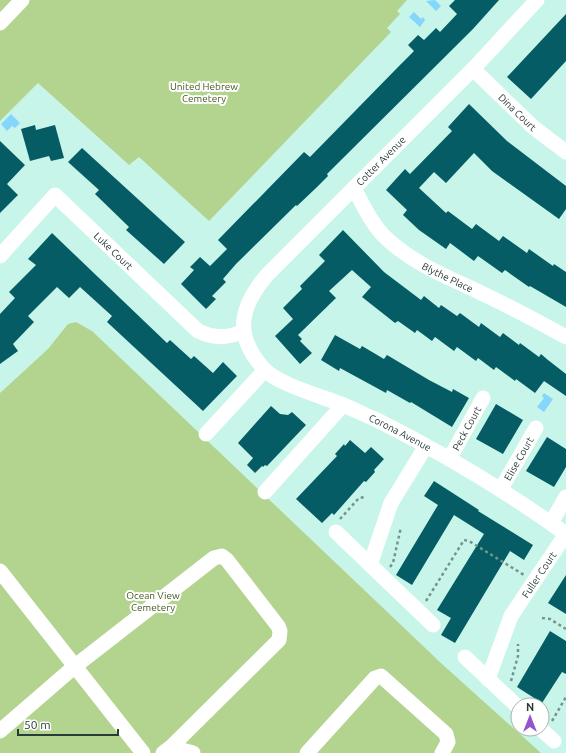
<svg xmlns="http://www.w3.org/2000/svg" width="566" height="753" font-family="Ubuntu,sans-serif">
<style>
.green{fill:#b2d48e}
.water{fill:#84d6fc}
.building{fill:#065c64}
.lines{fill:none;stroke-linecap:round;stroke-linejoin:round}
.path{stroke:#75948d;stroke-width:2.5;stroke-dasharray:3 3;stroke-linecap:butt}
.minor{stroke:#fff;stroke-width:15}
.labels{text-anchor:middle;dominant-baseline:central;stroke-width:4;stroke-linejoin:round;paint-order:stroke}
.park-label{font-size:10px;fill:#425c21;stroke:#fff}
.street-label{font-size:10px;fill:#293b37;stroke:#fff}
</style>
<rect width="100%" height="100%" fill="#c8f5ea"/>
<path class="green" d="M 0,0 L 407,0 L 397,11 L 400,14 L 387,28 L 391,32 L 209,221 L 139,157 L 129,165 L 38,83 L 0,121 Z
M 76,322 L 92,331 L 442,664 L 541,753 L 0,753 L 0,393 L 48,349 L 68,324 Z"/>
<path class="water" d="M 435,0 L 441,6 L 436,11 L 426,1 Z
M 414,12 L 421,19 L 423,17 L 425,20 L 420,27 L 409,17 Z
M 11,114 L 20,123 L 15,128 L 12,126 L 7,131 L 1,124 Z
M 544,393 L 553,399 L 544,412 L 537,407 L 544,398 L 542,396 Z"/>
<path class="building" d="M 455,0 L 499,0 L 473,29 L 327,174 L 328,176 L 316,188 L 297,206 L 296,205 L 236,264 L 223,279 L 226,282 L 212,296 L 216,299 L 206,309 L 181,284 L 194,270 L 190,267 L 200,257 L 210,266 L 227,249 L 218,240 L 304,152 L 310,157 L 401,64 L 414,51 L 408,45 L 418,35 L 424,40 L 436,28 L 440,32 L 457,14 L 449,6 Z
M 566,14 L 566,61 L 531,99 L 507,77 Z
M 469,104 L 507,141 L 566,186 L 566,209 L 559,219 L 492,171 L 474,153 L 446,183 L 434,172 L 419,188 L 446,213 L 448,211 L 472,229 L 476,224 L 499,241 L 503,236 L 527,253 L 529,249 L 553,266 L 554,264 L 566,272 L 566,307 L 530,286 L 529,287 L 505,270 L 502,273 L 478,256 L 474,261 L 450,243 L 446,249 L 419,230 L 403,215 L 407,210 L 386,190 L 405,169 L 410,174 L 452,131 L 448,127 Z
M 35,125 L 36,130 L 55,125 L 64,158 L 51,161 L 49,156 L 30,161 L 21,129 Z
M 0,141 L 25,165 L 7,184 L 18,195 L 0,213 Z
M 82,148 L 185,242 L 164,264 L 126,230 L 129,227 L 95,194 L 99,190 L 68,162 Z
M 343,230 L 384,272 L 421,300 L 424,296 L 439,308 L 441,305 L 457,316 L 460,313 L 479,327 L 481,323 L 500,337 L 503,333 L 519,345 L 520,343 L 539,357 L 541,354 L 548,360 L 566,374 L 566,396 L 544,381 L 535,393 L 516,379 L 515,381 L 496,367 L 494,370 L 478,358 L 476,361 L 457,347 L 454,351 L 435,337 L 432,341 L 417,330 L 415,333 L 398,321 L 395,323 L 362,297 L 371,287 L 352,270 L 329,291 L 336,298 L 298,335 L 302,339 L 300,341 L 312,353 L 300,364 L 275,336 L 293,319 L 283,308 L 302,289 L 300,286 L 325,261 L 319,255 Z
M 52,233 L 167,343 L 170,340 L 191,359 L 194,356 L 213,373 L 223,362 L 237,376 L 203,411 L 107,322 L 112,316 L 80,287 L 69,298 L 57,287 L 28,316 L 34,322 L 13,344 L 18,351 L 0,364 L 0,314 L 15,298 L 9,292 L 36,265 L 28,259 Z
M 335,335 L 360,349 L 362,346 L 384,359 L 387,355 L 429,380 L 452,392 L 453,389 L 469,398 L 452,427 L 411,402 L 410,403 L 387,390 L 386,393 L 340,368 L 339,371 L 321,360 Z
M 496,404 L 523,420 L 503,454 L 476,439 Z
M 271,406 L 280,414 L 288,415 L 292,412 L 306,425 L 267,466 L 265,465 L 263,467 L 262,466 L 255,473 L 247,465 L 253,458 L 238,443 Z
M 547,437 L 566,449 L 566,467 L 554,487 L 526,471 Z
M 350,440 L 365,453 L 371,447 L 384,459 L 374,470 L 375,472 L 366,482 L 364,481 L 334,515 L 332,513 L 322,523 L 296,499 L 337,456 L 335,454 L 344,444 L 345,446 Z
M 434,481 L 479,510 L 478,511 L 533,545 L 524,560 L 510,551 L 455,643 L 441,635 L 451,618 L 437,610 L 484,534 L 454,515 L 412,585 L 396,575 L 438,505 L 424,496 Z
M 566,575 L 566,614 L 548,603 Z
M 550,631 L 566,641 L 566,674 L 562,672 L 542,703 L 517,687 Z"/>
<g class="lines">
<path class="path" d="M 340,519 L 359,498 L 366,497
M 390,567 L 393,563 L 401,527
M 426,601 L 464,540 L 469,541 L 524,575
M 542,618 L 550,619 L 566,629
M 511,681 L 518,656 L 518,644
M 552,721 L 566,697"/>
<g class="minor">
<path id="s1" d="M 537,0 L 473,69 L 267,275 C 239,308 234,336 264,369 C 277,384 321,396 341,404 C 353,409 365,415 377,420 C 443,453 506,491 566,534"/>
<path d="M 0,23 L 22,0"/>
<path id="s2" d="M 473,69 L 533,127 L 566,152"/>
<path id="s3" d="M 354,188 C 363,205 372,225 387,239 C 414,264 446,276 479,292 C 509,306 537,321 566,337"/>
<path id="s4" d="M 0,256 L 55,195 L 198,331 C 213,338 228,339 243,331"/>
<path d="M 206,434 L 265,370"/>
<path id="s5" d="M 450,458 L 483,398"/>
<path id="s6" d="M 501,489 L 536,428"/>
<path d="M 265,492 L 343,405"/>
<path d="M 551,523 L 566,497"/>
<path d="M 336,532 L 433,625"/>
<path d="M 370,565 L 391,503 L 426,446"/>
<path d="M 0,571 L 143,753"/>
<path d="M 465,657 L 518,707"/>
<path id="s7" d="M 488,679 L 511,616 L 566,534"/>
<path d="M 541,729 L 554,741"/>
<path d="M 0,731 L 74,667 L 214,558 L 222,556 L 227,560 L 278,626 L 280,631 L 279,640 L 171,747 L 163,753"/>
<path d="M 171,747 L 193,753"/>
<path d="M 307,753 L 375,678 L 381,676 L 446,734 L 448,742 L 442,753"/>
</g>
</g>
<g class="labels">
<g class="park-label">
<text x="204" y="86">United Hebrew<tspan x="204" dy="12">Cemetery</tspan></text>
<text x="153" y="595">Ocean View<tspan x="153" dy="12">Cemetery</tspan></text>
</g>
<g class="street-label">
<text stroke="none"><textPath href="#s2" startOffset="62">Dina Court</textPath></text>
<text transform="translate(381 161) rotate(-45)">Cotter Avenue</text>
<text stroke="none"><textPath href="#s4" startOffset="163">Luke Court</textPath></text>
<text stroke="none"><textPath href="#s3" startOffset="133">Blythe Place</textPath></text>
<text stroke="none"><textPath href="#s5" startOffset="34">Peck Court</textPath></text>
<text stroke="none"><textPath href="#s1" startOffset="642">Corona Avenue</textPath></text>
<text stroke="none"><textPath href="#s6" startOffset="35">Elise Court</textPath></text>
<text stroke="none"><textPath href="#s7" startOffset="117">Fuller Court</textPath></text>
</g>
</g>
<g transform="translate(530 717)"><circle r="19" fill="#ffffff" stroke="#a9b1af"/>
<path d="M0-3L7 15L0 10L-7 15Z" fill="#9255cc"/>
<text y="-6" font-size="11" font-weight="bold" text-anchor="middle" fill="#293b37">N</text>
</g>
<path d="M18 729v6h100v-6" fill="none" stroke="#293b37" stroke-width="2"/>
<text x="24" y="729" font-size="12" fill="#293b37" stroke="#ffffff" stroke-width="3" paint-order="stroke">50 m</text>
</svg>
